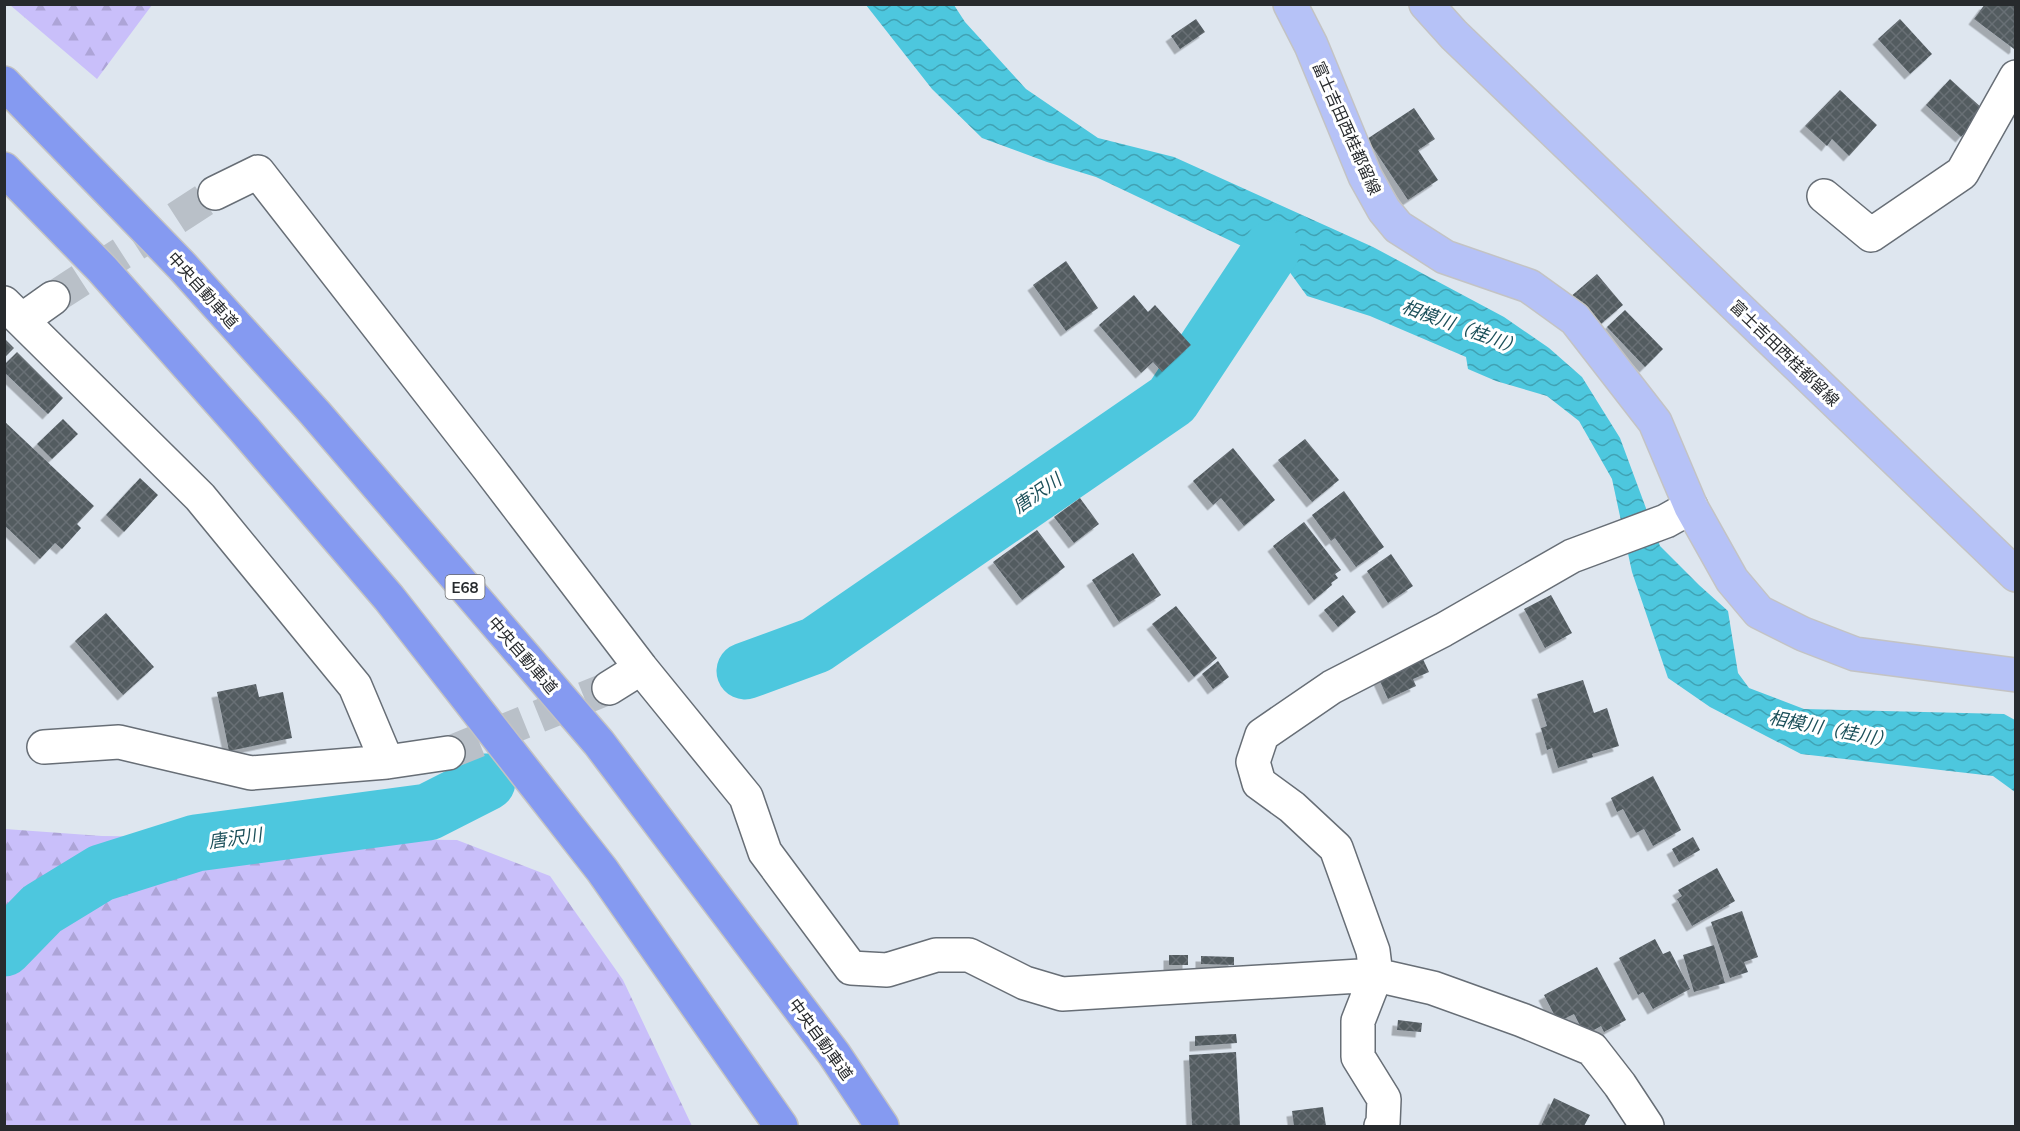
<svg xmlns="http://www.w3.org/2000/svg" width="2020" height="1131" font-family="Mulish,'Noto Sans JP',sans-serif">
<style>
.forest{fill:url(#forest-firs)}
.water{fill:url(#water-waves)}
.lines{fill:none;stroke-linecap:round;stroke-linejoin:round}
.river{stroke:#4dc7de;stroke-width:57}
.building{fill:url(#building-cross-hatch);filter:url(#shadow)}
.minor-tunnel{stroke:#b9c0c8;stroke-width:33;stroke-dasharray:33 16;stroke-linecap:butt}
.minor-casing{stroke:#676e76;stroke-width:36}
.major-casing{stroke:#c3c3c4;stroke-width:36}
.highway-casing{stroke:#c3c3c4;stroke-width:36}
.minor{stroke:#fff;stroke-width:33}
.major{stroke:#b6c2f7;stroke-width:33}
.highway{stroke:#859af1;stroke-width:33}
.labels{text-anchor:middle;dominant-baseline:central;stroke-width:6;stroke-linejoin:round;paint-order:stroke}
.shield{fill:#fff;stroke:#686a6c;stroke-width:1.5}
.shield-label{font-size:15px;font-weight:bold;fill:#272a2d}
.street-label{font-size:16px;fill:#272a2d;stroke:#fff}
.water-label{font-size:18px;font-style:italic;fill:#1c505a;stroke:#fff}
</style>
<defs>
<pattern id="forest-firs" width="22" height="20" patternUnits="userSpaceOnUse" patternTransform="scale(1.5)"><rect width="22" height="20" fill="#c9bffa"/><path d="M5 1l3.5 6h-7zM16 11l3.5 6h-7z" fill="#ada4d7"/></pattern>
<pattern id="water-waves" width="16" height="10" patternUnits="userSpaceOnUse" patternTransform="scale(1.5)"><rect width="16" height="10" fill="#4dc7de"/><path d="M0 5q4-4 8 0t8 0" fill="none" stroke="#40a2b4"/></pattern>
<pattern id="building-cross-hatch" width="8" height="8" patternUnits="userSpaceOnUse" patternTransform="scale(1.5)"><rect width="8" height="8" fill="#525b61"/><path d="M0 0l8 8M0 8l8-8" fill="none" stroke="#686f74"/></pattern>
<filter id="shadow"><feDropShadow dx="-5.5" dy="5.5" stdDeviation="0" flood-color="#0004"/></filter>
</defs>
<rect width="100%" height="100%" fill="#dee6ef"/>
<path class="forest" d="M 10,5 L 152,5 L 97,79 Z
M 5,829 L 102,836 L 457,840 L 550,876 L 623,980 L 692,1126 L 5,1126 Z"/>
<path class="water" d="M 866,5 L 954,5 L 965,22 L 1026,89 L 1098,138 L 1174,157 L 1373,247 L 1504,317 L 1549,348 L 1582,377 L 1620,438 L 1660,546 L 1699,585 L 1728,611 L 1738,673 L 1749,688 L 1804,709 L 2004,714 L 2015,720 L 2015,792 L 1993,776 L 1801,754 L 1710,707 L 1668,678 L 1632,572 L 1612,479 L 1579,421 L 1547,396 L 1496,381 L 1468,369 L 1466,357 L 1370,316 L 1307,296 L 1286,267 L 1096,177 L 1047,162 L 982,138 L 932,89 Z"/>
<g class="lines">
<path class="river" d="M 745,671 L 816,645 L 1172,400 L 1272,249
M 4,948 L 42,909 L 101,873 L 196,843 L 428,812 L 487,782"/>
</g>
<path class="building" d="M 1985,4 L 2016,4 L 2016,47 L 2014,49 L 1974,19 Z
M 1196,19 L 1205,32 L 1180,49 L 1171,36 Z
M 1900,19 L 1932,54 L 1910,74 L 1878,39 Z
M 1950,79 L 1984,110 L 1961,137 L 1926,105 Z
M 1840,90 L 1877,125 L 1849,156 L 1832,139 L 1827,146 L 1805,126 Z
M 1414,108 L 1435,139 L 1418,150 L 1438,180 L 1408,200 L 1367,139 Z
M 1066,261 L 1098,308 L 1066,331 L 1033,285 Z
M 1597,274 L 1623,305 L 1595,329 L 1569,298 Z
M 1134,295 L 1148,312 L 1155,305 L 1191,345 L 1162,372 L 1153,362 L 1141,373 L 1099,325 Z
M 1625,310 L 1663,349 L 1645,367 L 1607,327 Z
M 4,338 L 14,348 L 4,358 Z
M 17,352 L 63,398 L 48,414 L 4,372 L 4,365 Z
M 63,419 L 78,434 L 52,459 L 37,444 Z
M 4,421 L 94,506 L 77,524 L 81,528 L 62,549 L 55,543 L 40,559 L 4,525 Z
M 1305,439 L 1339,480 L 1312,502 L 1278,460 Z
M 1233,448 L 1275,500 L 1244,526 L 1221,498 L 1213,505 L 1193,481 Z
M 140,478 L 158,495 L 124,532 L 106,515 Z
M 1344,491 L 1384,547 L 1356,567 L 1335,538 L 1331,541 L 1312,515 Z
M 1080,498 L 1099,524 L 1074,543 L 1054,517 Z
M 1304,522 L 1341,570 L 1335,574 L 1338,578 L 1331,583 L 1332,585 L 1314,600 L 1273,546 Z
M 1037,530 L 1065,567 L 1022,600 L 993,562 Z
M 1133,553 L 1161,595 L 1119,622 L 1092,580 Z
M 1391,554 L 1413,586 L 1388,603 L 1367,571 Z
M 1343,595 L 1356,612 L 1338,627 L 1324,610 Z
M 1551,595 L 1572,633 L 1545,648 L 1524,609 Z
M 1176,606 L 1217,658 L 1194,677 L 1152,624 Z
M 106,613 L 154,667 L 123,695 L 75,641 Z
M 1422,657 L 1429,672 L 1413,679 L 1416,686 L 1388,699 L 1378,677 Z
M 1218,661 L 1229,677 L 1213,689 L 1202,674 Z
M 1583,680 L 1594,713 L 1607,708 L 1619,746 L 1592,754 L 1593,757 L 1558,768 L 1552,748 L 1547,750 L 1541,728 L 1547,726 L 1537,694 Z
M 256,684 L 259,697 L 283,692 L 292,738 L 229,751 L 217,692 Z
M 1653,776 L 1681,830 L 1653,846 L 1644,829 L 1636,833 L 1623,809 L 1617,812 L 1611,798 Z
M 1693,837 L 1700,850 L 1679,862 L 1672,849 Z
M 1717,868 L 1735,901 L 1692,926 L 1677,899 L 1682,896 L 1678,890 Z
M 1742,911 L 1758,957 L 1744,962 L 1748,972 L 1730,978 L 1711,922 Z
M 1655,939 L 1663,954 L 1670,951 L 1690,989 L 1653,1009 L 1643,992 L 1638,995 L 1619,958 Z
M 1714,945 L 1725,983 L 1694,992 L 1683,955 Z
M 1169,955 L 1188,955 L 1188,965 L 1169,965 Z
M 1201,956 L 1234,957 L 1234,965 L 1201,964 Z
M 1597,967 L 1626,1020 L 1604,1032 L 1601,1026 L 1585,1035 L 1574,1014 L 1558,1022 L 1544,995 Z
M 1398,1020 L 1422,1023 L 1421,1032 L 1397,1030 Z
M 1236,1034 L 1237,1043 L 1195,1046 L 1195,1036 Z
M 1236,1052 L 1240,1126 L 1192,1126 L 1189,1055 Z
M 1554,1098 L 1590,1115 L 1584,1126 L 1541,1126 Z
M 1323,1107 L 1326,1126 L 1294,1126 L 1292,1111 Z"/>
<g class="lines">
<path class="minor-tunnel" d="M 53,298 L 215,193
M 448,753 L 609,688"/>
<defs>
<path id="minor" d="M 215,193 L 258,172 L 487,466 L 641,668 L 746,797 L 765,852 L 851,968 L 887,970 L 936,955 L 969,955 L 1025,983 L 1062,994 L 1376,975 L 1433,988 L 1522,1020 L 1592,1049 L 1620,1085 L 1647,1126
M 1824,196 L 1871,235 L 1962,173 L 2016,77
M 4,303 L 200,497 L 355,686 L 387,762
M 22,320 L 53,298
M 609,688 L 641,668
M 44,747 L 119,742 L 251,773 L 387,762 L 448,753
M 1381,1126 L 1383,1123 L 1384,1099 L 1358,1057 L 1358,1021 L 1376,975 L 1373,951 L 1336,848 L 1292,807 L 1259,783 L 1253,762 L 1262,735 L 1332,687 L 1443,630 L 1572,556 L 1666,521 L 1691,507"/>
<path id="major" d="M 1290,4 L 1311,45 L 1365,176 L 1384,210 L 1398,227 L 1445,257 L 1529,286 L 1575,319 L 1655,422 L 1691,507 L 1732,580 L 1759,612 L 1803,634 L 1855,654 L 2016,675
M 1426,4 L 1454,35 L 2016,575"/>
<path id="highway" d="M 4,83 L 181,265 L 315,413 L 599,743 L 834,1054 L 882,1126
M 4,169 L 102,269 L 244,429 L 389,598 L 602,870 L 781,1126"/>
</defs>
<use href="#minor" class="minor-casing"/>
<use href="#major" class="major-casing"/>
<use href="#highway" class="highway-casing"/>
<use href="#minor" class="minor"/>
<use href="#major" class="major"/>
<use href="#highway" class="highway"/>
</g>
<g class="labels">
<rect class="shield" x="445.5" y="575" width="39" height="24" rx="4.5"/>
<g class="shield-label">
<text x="465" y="587">E68</text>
</g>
<g class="street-label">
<text transform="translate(1347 128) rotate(66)">富士吉田西桂都留線</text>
<text transform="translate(203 290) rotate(48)">中央自動車道</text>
<text transform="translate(1785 353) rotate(44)">富士吉田西桂都留線</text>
<text transform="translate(523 655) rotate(49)">中央自動車道</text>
<text transform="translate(821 1039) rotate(54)">中央自動車道</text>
</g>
<g class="water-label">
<text transform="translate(1462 327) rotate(20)">相模川（桂川）</text>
<text transform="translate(1037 493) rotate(-35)">唐沢川</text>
<text transform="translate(1831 729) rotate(11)">相模川（桂川）</text>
<text transform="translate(235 838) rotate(-8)">唐沢川</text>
</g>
</g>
<rect width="2020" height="1131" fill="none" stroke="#272a2d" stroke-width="12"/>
</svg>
